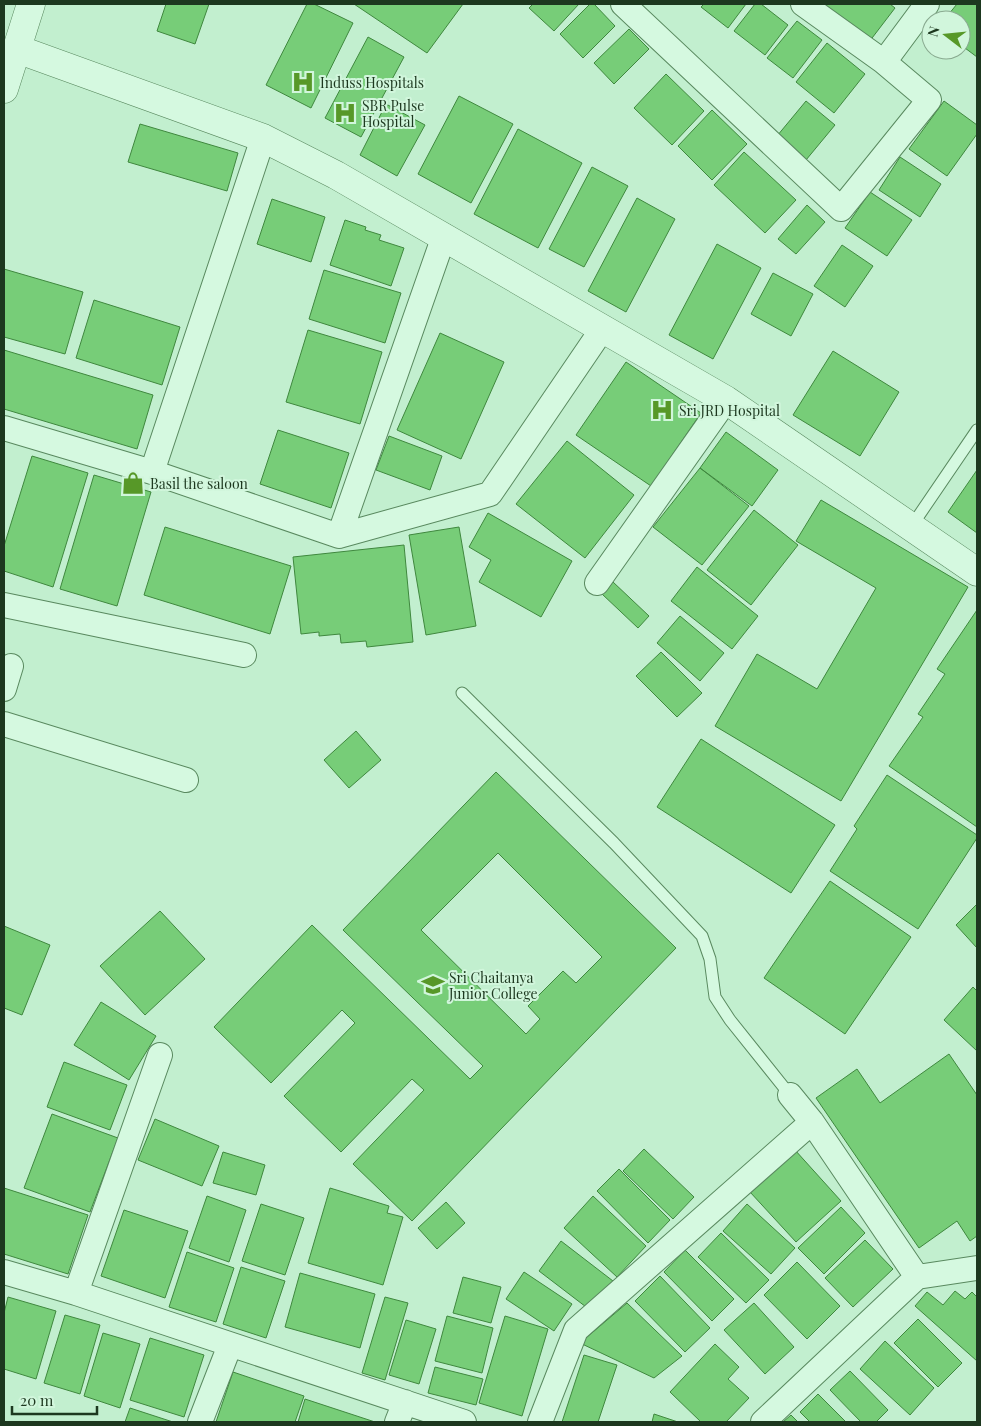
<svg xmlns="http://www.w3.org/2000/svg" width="981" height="1426" font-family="'Playfair Display',serif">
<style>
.building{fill:#77cd78;stroke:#3f883e;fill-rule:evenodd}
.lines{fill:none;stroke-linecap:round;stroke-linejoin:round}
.service-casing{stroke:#59895f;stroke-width:13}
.minor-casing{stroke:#59895f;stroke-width:26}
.tertiary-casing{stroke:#59895f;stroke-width:29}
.service{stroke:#d5f9e0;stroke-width:11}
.minor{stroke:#d5f9e0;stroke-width:24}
.tertiary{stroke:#d5f9e0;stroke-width:28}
.labels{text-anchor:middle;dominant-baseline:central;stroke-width:4;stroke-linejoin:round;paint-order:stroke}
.poi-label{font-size:14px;fill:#1d381f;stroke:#d1f6dc;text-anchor:start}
</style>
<rect width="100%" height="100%" fill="#c2efcf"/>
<path class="building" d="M 166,4 L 209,4 L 195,44 L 157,31 Z
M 307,4 L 314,4 L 353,23 L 311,108 L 266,85 Z
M 354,4 L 463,4 L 427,53 Z
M 533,4 L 579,4 L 554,31 L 529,8 Z
M 590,4 L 594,4 L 615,26 L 583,58 L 560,34 Z
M 704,4 L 746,4 L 728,28 L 701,7 Z
M 755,4 L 761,4 L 788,25 L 765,55 L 734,31 Z
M 819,4 L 890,4 L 895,8 L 869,42 Z
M 957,4 L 977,4 L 977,57 L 961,45 L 961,20 L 944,20 Z
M 797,21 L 822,40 L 793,78 L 767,58 Z
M 629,29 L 649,49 L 614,84 L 594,63 Z
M 368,37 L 404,57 L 361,137 L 325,118 Z
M 827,43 L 865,74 L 834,113 L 796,82 Z
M 666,74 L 704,111 L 672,145 L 634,108 Z
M 459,96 L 513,124 L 471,203 L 418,174 Z
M 806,101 L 835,125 L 806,160 L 777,136 Z
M 944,101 L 977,125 L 977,134 L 947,176 L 909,149 Z
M 386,104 L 425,125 L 397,176 L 360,155 Z
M 712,110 L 747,144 L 712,180 L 678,146 Z
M 140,124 L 238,153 L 227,191 L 128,162 Z
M 518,129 L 582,163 L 538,248 L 474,214 Z
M 744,152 L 796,200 L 765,233 L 714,185 Z
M 900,157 L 941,184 L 920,217 L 879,190 Z
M 592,167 L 628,186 L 584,267 L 549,249 Z
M 870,192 L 912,220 L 887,256 L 845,228 Z
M 637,198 L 675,219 L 626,312 L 588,291 Z
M 272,199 L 325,217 L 311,262 L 257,244 Z
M 807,205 L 825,222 L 796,254 L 778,239 Z
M 345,220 L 366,227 L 365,230 L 381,235 L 379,240 L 404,248 L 391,286 L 330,265 Z
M 717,244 L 761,268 L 713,359 L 669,335 Z
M 842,245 L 873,266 L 845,307 L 814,286 Z
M 4,269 L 83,292 L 65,354 L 4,337 Z
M 324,270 L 401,293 L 385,343 L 309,319 Z
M 773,273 L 813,294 L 791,336 L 751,314 Z
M 94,300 L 180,327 L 162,385 L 76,358 Z
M 308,330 L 382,352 L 360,424 L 286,402 Z
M 440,333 L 504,362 L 461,459 L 397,430 Z
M 4,350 L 153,395 L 137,449 L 4,409 Z
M 833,351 L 899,392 L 860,456 L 793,415 Z
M 626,362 L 701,413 L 651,486 L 576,435 Z
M 278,430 L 349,453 L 331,508 L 260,484 Z
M 726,432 L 778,470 L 752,506 L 700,468 Z
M 389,436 L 442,456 L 430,490 L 376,470 Z
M 567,441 L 634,495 L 585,558 L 516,504 Z
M 32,456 L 88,473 L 53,587 L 4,571 L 4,546 Z
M 700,468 L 749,506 L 702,565 L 653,527 Z
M 977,470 L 977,533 L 948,512 Z
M 94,475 L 151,492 L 117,606 L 60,589 Z
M 821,500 L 968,587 L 841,801 L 715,726 L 757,654 L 817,689 L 876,588 L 796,541 Z
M 754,510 L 798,545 L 751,605 L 707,570 Z
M 488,513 L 572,561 L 541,617 L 479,582 L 491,560 L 469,547 Z
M 165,527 L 291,566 L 270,634 L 144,595 Z
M 459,527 L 476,626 L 426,635 L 409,535 Z
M 404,545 L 413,642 L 367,647 L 366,641 L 341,643 L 340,634 L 319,636 L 319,632 L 301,634 L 293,557 Z
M 697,567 L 758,616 L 732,649 L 671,601 Z
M 613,582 L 649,616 L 638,628 L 602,594 Z
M 977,610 L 977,827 L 889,766 L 923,717 L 918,714 L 945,674 L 937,669 Z
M 680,616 L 724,653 L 700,681 L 657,643 Z
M 661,652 L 702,693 L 677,717 L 636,676 Z
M 356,731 L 381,760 L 349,788 L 324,760 Z
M 701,739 L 835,825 L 791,893 L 657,807 Z
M 496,772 L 676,948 L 412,1221 L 353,1164 L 424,1090 L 412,1079 L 341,1152 L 284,1096 L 355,1023 L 342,1010 L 271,1083 L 214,1027 L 312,925 L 470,1079 L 483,1066 L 343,930 ZM 498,853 L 602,957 L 576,983 L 563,971 L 528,1006 L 540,1019 L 526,1034 L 421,930 Z
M 887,775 L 977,835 L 977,838 L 918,929 L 830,871 L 857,829 L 854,826 Z
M 830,881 L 911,937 L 845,1034 L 764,978 Z
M 977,904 L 977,948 L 956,925 Z
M 160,911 L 205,959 L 145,1015 L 100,966 Z
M 4,926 L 50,945 L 22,1015 L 4,1008 Z
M 973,987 L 977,991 L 977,1051 L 944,1020 Z
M 101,1002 L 156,1036 L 129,1080 L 74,1045 Z
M 949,1054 L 977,1095 L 977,1236 L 970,1241 L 957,1221 L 919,1248 L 816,1098 L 857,1069 L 880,1103 Z
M 64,1062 L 127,1085 L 110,1130 L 47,1107 Z
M 52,1114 L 118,1138 L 90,1212 L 24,1188 Z
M 155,1119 L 219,1146 L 202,1186 L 138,1160 Z
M 644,1149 L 694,1197 L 673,1219 L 623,1171 Z
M 795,1150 L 841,1201 L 796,1242 L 750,1192 Z
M 223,1152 L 265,1165 L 256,1195 L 213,1183 Z
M 619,1169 L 670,1220 L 648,1243 L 597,1191 Z
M 4,1188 L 88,1215 L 68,1274 L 4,1254 Z
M 330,1188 L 389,1206 L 387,1213 L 403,1217 L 383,1285 L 308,1263 Z
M 207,1196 L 246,1210 L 229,1262 L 189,1248 Z
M 593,1196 L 646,1246 L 617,1277 L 564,1228 Z
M 446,1202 L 465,1223 L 437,1249 L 418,1228 Z
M 261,1204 L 304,1218 L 285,1275 L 242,1261 Z
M 747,1204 L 795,1248 L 771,1274 L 723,1231 Z
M 841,1207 L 865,1233 L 824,1274 L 798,1248 Z
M 124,1210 L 188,1231 L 165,1298 L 101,1276 Z
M 721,1233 L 769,1280 L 746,1303 L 698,1257 Z
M 865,1240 L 893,1269 L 853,1307 L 825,1278 Z
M 561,1241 L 613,1281 L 590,1310 L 539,1271 Z
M 685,1250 L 734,1299 L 712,1321 L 664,1272 Z
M 187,1252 L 234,1268 L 216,1322 L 169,1307 Z
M 797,1262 L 840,1306 L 807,1339 L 764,1295 Z
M 241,1267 L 285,1281 L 266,1338 L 223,1324 Z
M 524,1272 L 572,1304 L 554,1331 L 506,1299 Z
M 300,1273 L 375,1294 L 360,1348 L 285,1327 Z
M 660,1276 L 710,1328 L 685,1352 L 635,1301 Z
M 463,1277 L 501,1287 L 491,1323 L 453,1313 Z
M 955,1291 L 965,1299 L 972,1292 L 977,1297 L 977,1361 L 915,1306 L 927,1292 L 943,1305 Z
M 8,1297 L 56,1311 L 36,1379 L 4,1369 L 4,1313 Z
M 385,1297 L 408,1303 L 385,1380 L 362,1373 Z
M 627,1303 L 682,1356 L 654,1378 L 580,1343 Z
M 754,1303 L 794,1347 L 765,1374 L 724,1330 Z
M 65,1315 L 100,1325 L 80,1394 L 44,1383 Z
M 447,1316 L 493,1328 L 482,1373 L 435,1361 Z
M 505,1316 L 548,1329 L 522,1416 L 479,1403 Z
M 918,1319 L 962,1363 L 938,1387 L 894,1343 Z
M 406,1320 L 436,1329 L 419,1384 L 389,1375 Z
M 103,1333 L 140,1344 L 120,1408 L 84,1396 Z
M 150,1338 L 204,1355 L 184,1417 L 130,1400 Z
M 885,1341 L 934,1388 L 910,1415 L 860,1369 Z
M 715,1344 L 739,1367 L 728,1379 L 749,1398 L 726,1422 L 701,1422 L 670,1392 Z
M 584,1355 L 617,1365 L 598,1422 L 562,1422 Z
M 435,1367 L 483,1379 L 476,1405 L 428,1393 Z
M 850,1371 L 888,1410 L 876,1422 L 861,1422 L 830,1390 Z
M 233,1372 L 304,1396 L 295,1422 L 216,1422 Z
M 818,1394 L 846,1422 L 810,1422 L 800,1412 Z
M 305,1399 L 375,1422 L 298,1422 Z
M 130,1408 L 173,1422 L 125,1422 Z
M 654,1414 L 678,1422 L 652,1422 Z
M 791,1415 L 798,1422 L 783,1422 Z"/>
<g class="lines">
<defs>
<path id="service" d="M 911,527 L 977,430
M 462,693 L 614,843 L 702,936 L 710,959 L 715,997 L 730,1020 L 790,1095"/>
<path id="minor" d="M 623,4 L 841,209 L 929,100 L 884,62 L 927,4
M 803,4 L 884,62
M 4,428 L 152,472 L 339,536 L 490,494 L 603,328
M 152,472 L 263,138
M 339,536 L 444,236
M 597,583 L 726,400
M 4,605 L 244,655
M 4,689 L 11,666
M 4,724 L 186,780
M 790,1095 L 812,1122
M 4,1272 L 76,1293 L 464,1422
M 76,1293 L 160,1055
M 200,1422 L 230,1345
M 397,1422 L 405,1402
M 540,1422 L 576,1330 L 812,1122 L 917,1277
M 763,1422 L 917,1277 L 977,1268"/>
<path id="tertiary" d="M 17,49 L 263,138 L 336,175 L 726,400 L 977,572
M 4,89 L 31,4"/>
</defs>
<use href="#service" class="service-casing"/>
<use href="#minor" class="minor-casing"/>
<use href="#tertiary" class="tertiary-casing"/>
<use href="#service" class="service"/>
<use href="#minor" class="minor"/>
<use href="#tertiary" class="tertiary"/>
</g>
<defs>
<symbol id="hospital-bare" viewBox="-9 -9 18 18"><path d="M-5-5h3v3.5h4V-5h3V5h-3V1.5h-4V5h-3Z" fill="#579828" stroke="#d1f6dc" stroke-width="2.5" paint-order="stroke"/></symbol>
<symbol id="shop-bare" viewBox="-9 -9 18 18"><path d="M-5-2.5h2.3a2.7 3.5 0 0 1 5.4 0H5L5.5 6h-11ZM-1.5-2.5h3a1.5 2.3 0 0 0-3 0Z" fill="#579828" stroke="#d1f6dc" stroke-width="2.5" paint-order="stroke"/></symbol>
<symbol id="university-bare" viewBox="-9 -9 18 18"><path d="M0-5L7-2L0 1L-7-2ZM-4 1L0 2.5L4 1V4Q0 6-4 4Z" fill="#579828" stroke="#d1f6dc" stroke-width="2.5" paint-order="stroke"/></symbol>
</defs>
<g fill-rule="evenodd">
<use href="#hospital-bare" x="287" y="66" width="32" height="32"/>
<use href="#hospital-bare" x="329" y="97" width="32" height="32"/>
<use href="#hospital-bare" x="646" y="394" width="32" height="32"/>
<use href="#shop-bare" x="117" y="467" width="32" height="32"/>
<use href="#university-bare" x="417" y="969" width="32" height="32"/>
</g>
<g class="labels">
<g class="poi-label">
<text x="320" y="82">Induss Hospitals</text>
<text x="362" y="105">SBR Pulse<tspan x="362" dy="16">Hospital</tspan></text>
<text x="679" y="410">Sri JRD Hospital</text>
<text x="150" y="483">Basil the saloon</text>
<text x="449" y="977">Sri Chaitanya<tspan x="449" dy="16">Junior College</tspan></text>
</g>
</g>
<rect width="981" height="1426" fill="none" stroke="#1d381f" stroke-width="10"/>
<g transform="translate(946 35) rotate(286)"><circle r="24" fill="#d1f6dc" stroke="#89aa90"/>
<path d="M0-4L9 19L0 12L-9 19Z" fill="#579828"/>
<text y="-8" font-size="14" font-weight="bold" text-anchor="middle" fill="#1d381f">N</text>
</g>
<path d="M12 1406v8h85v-8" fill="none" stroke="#1d381f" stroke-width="2.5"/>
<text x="20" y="1406" font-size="15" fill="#1d381f" stroke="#d1f6dc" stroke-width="4" paint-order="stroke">20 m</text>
</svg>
